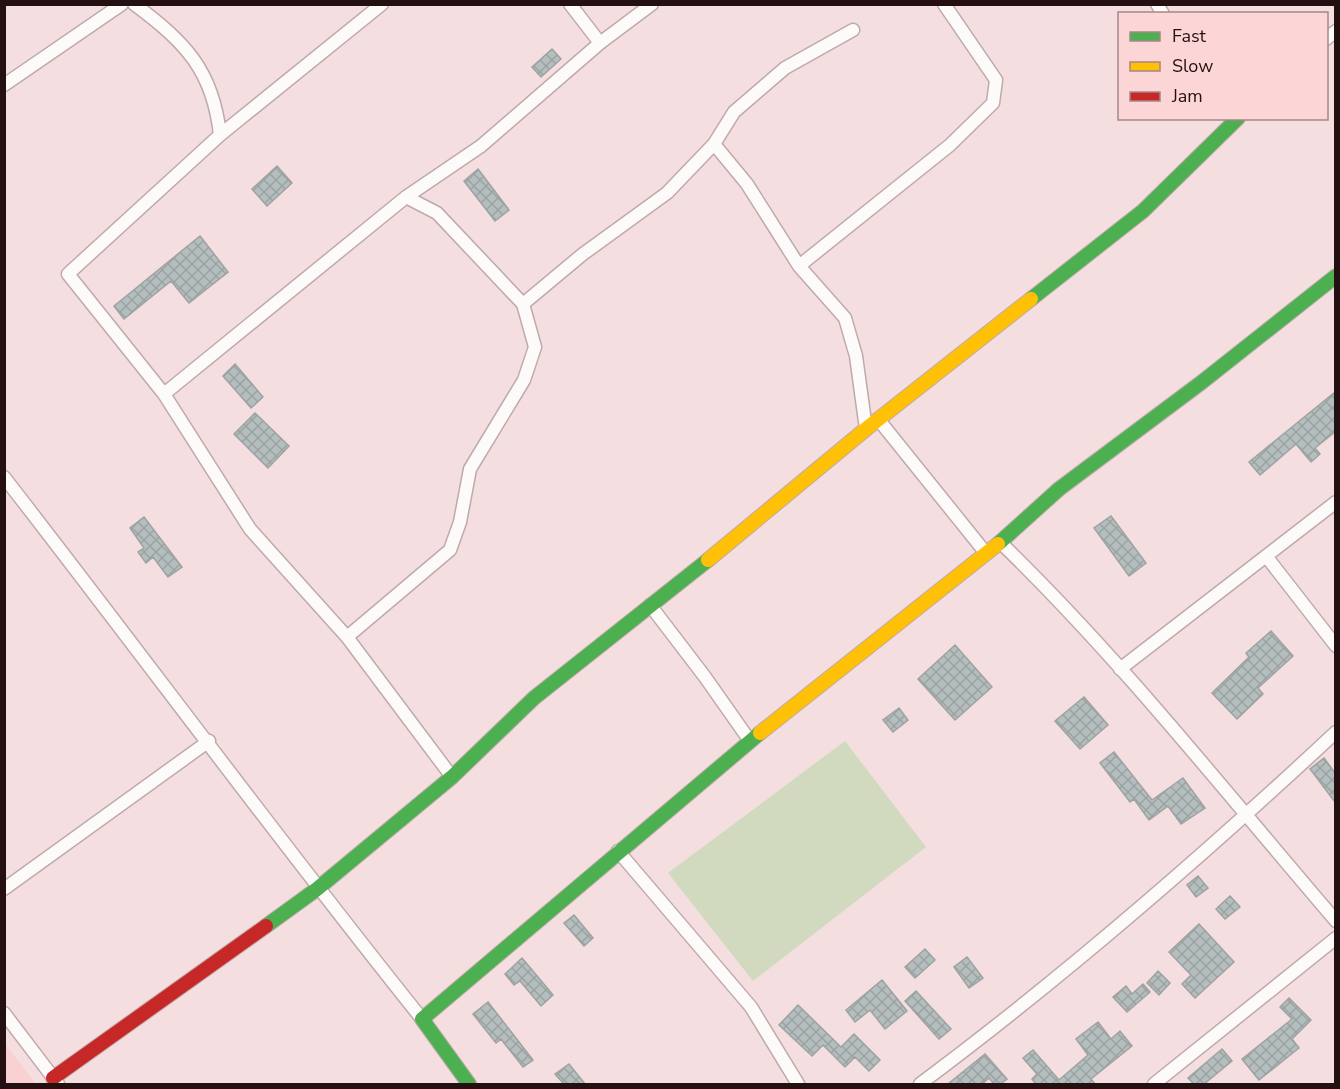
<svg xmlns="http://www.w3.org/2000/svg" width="1340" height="1089" font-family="'Nunito Sans',sans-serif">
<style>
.built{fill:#fad1d2}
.green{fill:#d1dabf}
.building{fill:url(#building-cross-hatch);stroke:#9ea2a2;stroke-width:1.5}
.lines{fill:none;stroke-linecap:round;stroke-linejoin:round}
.street-casing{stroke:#bfaaab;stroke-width:15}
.fast-casing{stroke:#bfaaab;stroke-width:16}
.slow-casing{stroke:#bfaaab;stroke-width:16}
.jam-casing{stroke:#bfaaab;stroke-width:16}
.street{stroke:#fdfafa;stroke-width:12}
.fast{stroke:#4caf50;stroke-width:14}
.slow{stroke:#ffc107;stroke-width:14}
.jam{stroke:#c62828;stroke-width:14}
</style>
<defs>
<pattern id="building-cross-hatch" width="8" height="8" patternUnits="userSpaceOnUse" patternTransform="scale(1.5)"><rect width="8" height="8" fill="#b4bebe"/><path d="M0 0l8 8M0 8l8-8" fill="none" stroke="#9ba2a2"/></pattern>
</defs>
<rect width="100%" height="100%" fill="#f4dedf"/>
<path class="built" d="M 4,1044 L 5,1044 L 36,1084 L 5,1084 Z"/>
<path class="green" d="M 845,741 L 926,847 L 753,981 L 668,873 Z"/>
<path class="building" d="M 552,49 L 561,59 L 541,77 L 532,67 Z
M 277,166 L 292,183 L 267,206 L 252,189 Z
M 478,169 L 509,210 L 495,221 L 464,181 Z
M 200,236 L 228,272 L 189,303 L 171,281 L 124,319 L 114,306 Z
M 235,364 L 263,397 L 251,408 L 223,376 Z
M 1335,392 L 1335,432 L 1315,448 L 1320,454 L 1311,462 L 1296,444 L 1260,475 L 1249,462 Z
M 255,413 L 289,446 L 268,468 L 234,434 Z
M 1111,516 L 1146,563 L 1129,576 L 1094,528 Z
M 144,517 L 182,567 L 168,577 L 153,557 L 146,563 L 138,552 L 144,548 L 130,528 Z
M 1271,631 L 1293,656 L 1258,688 L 1263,694 L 1237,719 L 1212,693 L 1249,657 L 1246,653 Z
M 955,645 L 992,687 L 955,720 L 918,679 Z
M 1084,697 L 1108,725 L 1080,749 L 1055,721 Z
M 899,708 L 908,720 L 893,732 L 883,720 Z
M 1114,752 L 1152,800 L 1183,778 L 1205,808 L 1181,824 L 1168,806 L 1149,820 L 1134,799 L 1130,802 L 1100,763 Z
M 1324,758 L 1335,773 L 1335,802 L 1310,769 Z
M 1198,876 L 1208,888 L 1196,897 L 1187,885 Z
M 1230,896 L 1240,907 L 1225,919 L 1216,909 Z
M 574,915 L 593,938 L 584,946 L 564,923 Z
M 1199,924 L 1234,962 L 1195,998 L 1182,984 L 1191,975 L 1169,952 Z
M 925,949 L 935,960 L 915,978 L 905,967 Z
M 967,957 L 983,978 L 969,988 L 954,967 Z
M 522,958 L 553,995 L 541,1006 L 520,981 L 514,985 L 505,974 Z
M 1158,971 L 1170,983 L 1159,995 L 1147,983 Z
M 882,980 L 907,1011 L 885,1029 L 870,1010 L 855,1022 L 846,1010 Z
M 1143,984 L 1150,992 L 1127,1012 L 1113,997 L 1126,986 L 1132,994 Z
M 916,991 L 951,1029 L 939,1039 L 905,1001 Z
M 1289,998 L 1311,1020 L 1292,1039 L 1299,1048 L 1259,1080 L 1242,1059 L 1292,1019 L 1280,1007 Z
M 488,1002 L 533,1060 L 523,1067 L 501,1039 L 496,1043 L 473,1014 Z
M 798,1005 L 841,1047 L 854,1034 L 880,1060 L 869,1071 L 855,1057 L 845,1067 L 823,1045 L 812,1056 L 779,1025 Z
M 1098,1022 L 1111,1039 L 1120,1031 L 1132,1046 L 1091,1079 L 1095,1084 L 1036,1084 L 1032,1079 L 1037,1074 L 1023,1058 L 1033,1050 L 1059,1080 L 1088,1055 L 1076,1039 Z
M 1222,1049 L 1232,1061 L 1204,1084 L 1194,1084 L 1188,1078 Z
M 985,1054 L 1007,1079 L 1000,1084 L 994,1084 L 989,1078 L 982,1084 L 948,1084 Z
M 569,1064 L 585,1084 L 564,1084 L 555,1074 Z"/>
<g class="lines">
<defs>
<path id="street" d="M 134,4 C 185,42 213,70 220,135
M 382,4 L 220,135 L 68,274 L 164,394 L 250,529 L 347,637 L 452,777
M 570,4 L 600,43
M 1157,4 L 1163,14
M 1326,39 L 1336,31
M 4,85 L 122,4
M 714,144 L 747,184 L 799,266 L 845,318 L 856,356 L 866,429
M 799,266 L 950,145 L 993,103 L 996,80 L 944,4
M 523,304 L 583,254 L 667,193 L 714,144 L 734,112 L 785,68 L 853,30
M 164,394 L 406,197 L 481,146 L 600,43 L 652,4
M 878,419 L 985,552
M 4,477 C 144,657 279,841 422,1019
M 1000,542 C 1121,659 1226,793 1336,921
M 1266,556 L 1336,646
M 650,605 L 705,677 L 750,741
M 347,637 L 450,550 L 460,522 L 470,469 L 524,380 L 535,347 L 523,304 L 437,213 L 406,197
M 1120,669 L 1336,502
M 618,851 L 751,1007 L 798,1084
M 4,889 L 209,741
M 4,1013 L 58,1084
M 920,1084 C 1065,976 1203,856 1336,732
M 1154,1084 L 1336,938"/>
<path id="fast" d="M 1031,299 L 1143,211 L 1238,118
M 998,544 L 1059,489 L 1202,382 L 1336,276
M 266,926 L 317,889 L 452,777 L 534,698 L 708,560
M 469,1084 L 422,1019 L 760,733"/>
<path id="slow" d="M 708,560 L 866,429 L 1031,299
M 760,733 L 998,544"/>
<path id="jam" d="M 53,1078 L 266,926"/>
</defs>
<use href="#street" class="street-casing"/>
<use href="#fast" class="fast-casing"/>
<use href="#slow" class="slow-casing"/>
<use href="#jam" class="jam-casing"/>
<use href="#street" class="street"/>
<use href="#fast" class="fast"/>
<use href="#slow" class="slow"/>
<use href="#jam" class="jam"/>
</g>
<rect width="1340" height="1089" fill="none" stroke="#251011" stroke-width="12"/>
<rect x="1118" y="12" width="210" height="108" fill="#fcd6d7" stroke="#a68788" stroke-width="1.5"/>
<rect x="1130" y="32" width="30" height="9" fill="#4caf50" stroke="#a68788" stroke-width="1.5"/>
<text x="1172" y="42" font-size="18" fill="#251011">Fast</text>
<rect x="1130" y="62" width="30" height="9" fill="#ffc107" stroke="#a68788" stroke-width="1.5"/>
<text x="1172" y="72" font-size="18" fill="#251011">Slow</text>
<rect x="1130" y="92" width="30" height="9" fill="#c62828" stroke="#a68788" stroke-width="1.5"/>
<text x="1172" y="102" font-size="18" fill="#251011">Jam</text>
</svg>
